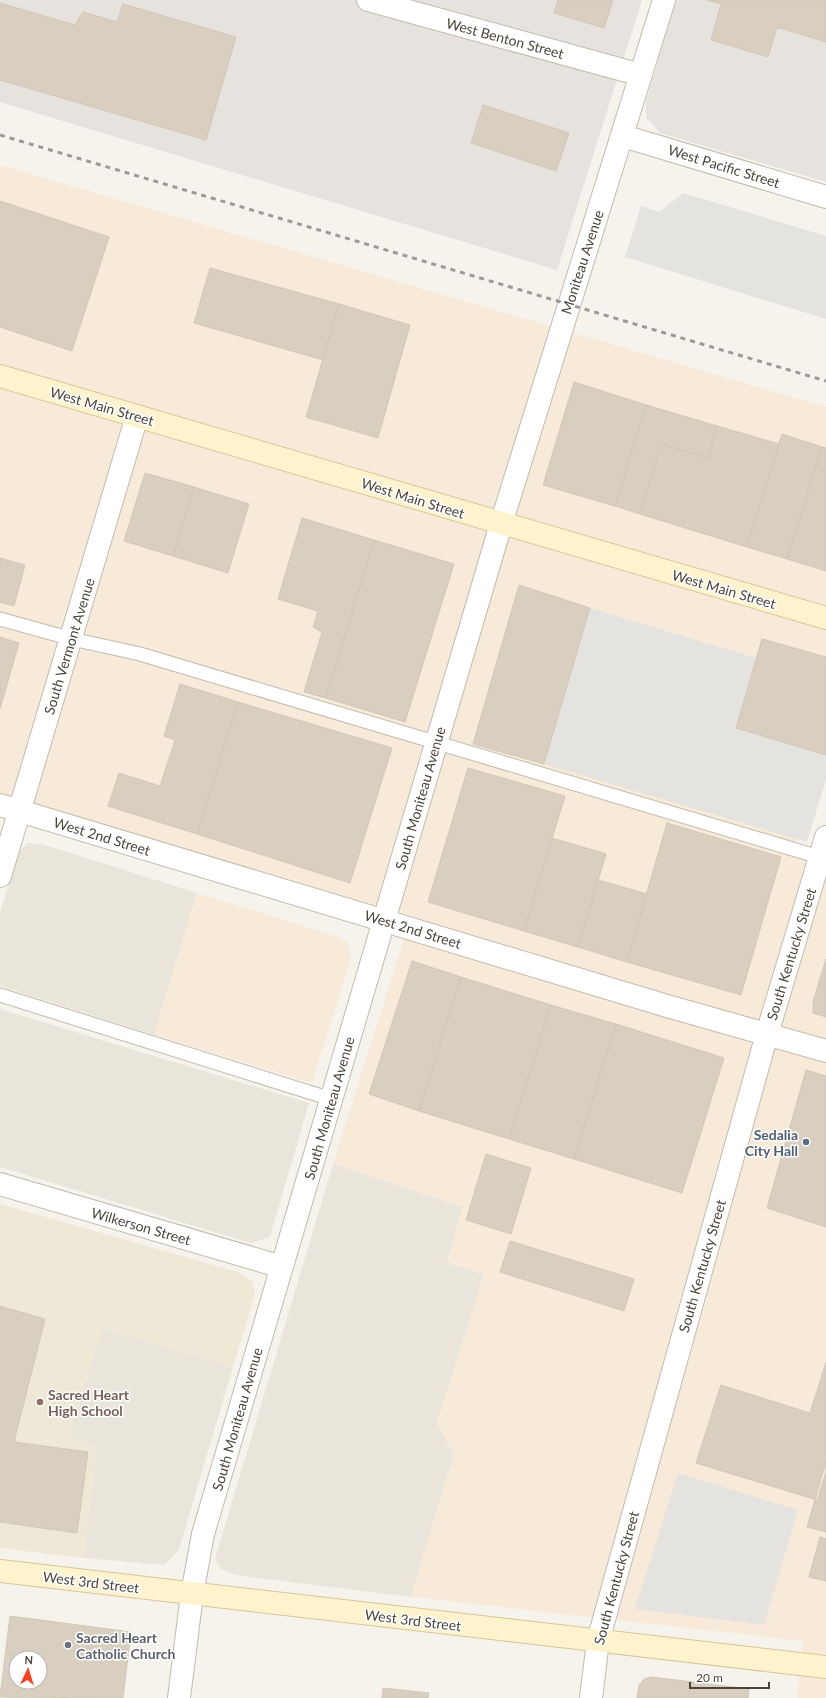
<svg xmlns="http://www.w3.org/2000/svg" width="826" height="1698" font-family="Lato,sans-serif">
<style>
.residential{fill:#eae5da}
.commercial{fill:#f7ead8}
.industrial{fill:#e6e2dd}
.education{fill:#efe8d6}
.parking{fill:#e5e3e0}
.building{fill:#d8cfc1;stroke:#d3c7b4;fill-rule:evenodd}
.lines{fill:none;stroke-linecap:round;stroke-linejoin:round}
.lane-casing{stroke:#c2bbae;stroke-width:15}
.street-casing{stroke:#c2bbae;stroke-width:24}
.secondary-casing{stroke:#d6c79b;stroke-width:24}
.lane{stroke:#fff;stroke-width:13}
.street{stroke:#fff;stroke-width:22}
.secondary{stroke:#fff3cd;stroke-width:22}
.rail{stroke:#9a9a9a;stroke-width:3;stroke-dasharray:5 5;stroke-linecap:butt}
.service-dot{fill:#5c6f8a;stroke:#fff;stroke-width:1.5}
.education-dot{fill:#8d6e63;stroke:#fff;stroke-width:1.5}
.worship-dot{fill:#6b7280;stroke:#fff;stroke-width:1.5}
.labels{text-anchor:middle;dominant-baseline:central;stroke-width:3;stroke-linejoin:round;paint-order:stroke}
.street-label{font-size:14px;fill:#4b4439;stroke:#fff}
.service-label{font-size:14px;font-weight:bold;fill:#4e5e75;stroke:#fff;text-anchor:end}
.education-label{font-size:14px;font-weight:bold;fill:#785e54;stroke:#fff;text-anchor:start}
.worship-label{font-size:14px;font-weight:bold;fill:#5b616d;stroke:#fff;text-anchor:start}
</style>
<rect width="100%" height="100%" fill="#f6f3ec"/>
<path class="residential" d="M 28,843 L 42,844 L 197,893 L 154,1035 L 0,986 L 0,912 L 19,851 Z
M 0,1009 L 309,1103 L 270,1237 L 251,1243 L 0,1167 Z
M 333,1164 L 463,1207 L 447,1262 L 484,1274 L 437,1423 L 454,1454 L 411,1597 L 235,1575 L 221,1569 L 215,1559 Z
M 102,1328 L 233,1367 L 179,1549 L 171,1559 L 164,1565 L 83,1558 L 97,1446 L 68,1437 Z"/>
<path class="commercial" d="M 0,165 L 826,407 L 826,748 L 792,857 L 826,867 L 826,1698 L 797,1698 L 803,1641 L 411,1597 L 454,1454 L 437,1423 L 484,1274 L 447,1262 L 463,1207 L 333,1164 L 411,916 L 0,793 Z
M 197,893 L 336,936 L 348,943 L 351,959 L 312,1083 L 154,1035 Z"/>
<path class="industrial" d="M 0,0 L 642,0 L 557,270 L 0,102 Z
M 676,0 L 826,0 L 826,182 L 660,133 L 646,117 L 646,101 Z"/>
<path class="education" d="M 0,1204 L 241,1273 L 252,1281 L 255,1294 L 233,1367 L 102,1328 L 68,1437 L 97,1446 L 83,1558 L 0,1548 Z"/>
<path class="parking" d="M 683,193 L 826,236 L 826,319 L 625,257 L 641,206 L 659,212 Z
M 590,608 L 756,658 L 736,727 L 826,755 L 826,779 L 807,842 L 544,764 Z
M 678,1473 L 798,1510 L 764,1625 L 635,1609 Z"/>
<path class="building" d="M 558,0 L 613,0 L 604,28 L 554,13 Z
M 707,0 L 826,0 L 826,42 L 777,27 L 768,57 L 711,40 L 721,4 Z
M 0,3 L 75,25 L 83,12 L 117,22 L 123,4 L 236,37 L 206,140 L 0,80 Z
M 483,105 L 569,133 L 556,171 L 471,143 Z
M 0,201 L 109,237 L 72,351 L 0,327 Z
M 210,268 L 339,304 L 323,360 L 194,323 Z
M 339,304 L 410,325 L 378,438 L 306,417 Z
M 574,382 L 646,405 L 615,506 L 543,485 Z
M 646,405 L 717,426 L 708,458 L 661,444 L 640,514 L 615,506 Z
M 717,426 L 779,444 L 747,547 L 640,514 L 661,444 L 708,458 Z
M 782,434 L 822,447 L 787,559 L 747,547 Z
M 822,447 L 826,448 L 826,571 L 787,559 Z
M 145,473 L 194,487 L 173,556 L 124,541 Z
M 194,487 L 249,504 L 228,573 L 173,556 Z
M 302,518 L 374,540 L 326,698 L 304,692 L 322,632 L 313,627 L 318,611 L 278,599 Z
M 374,540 L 454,564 L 405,722 L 326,698 Z
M 0,558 L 25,565 L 14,606 L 0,602 Z
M 519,585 L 590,608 L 544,764 L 473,744 Z
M 0,637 L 19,643 L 0,709 Z
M 762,639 L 826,657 L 826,755 L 736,728 Z
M 180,684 L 238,702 L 197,834 L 108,806 L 119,773 L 160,786 L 175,740 L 164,736 Z
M 238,702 L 392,748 L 350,883 L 197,834 Z
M 468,768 L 565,796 L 524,931 L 428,902 Z
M 667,823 L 781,857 L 741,995 L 627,962 Z
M 552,838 L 606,854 L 578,947 L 524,931 Z
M 598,880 L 647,894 L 627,962 L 578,947 Z
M 826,959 L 826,1017 L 813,1013 L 813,1002 Z
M 412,961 L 461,977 L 419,1111 L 369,1094 Z
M 461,977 L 551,1005 L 509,1139 L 419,1111 Z
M 551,1005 L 616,1024 L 574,1159 L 509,1139 Z
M 616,1024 L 724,1058 L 682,1193 L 574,1159 Z
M 806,1070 L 826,1076 L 826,1227 L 767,1208 Z
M 486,1154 L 531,1168 L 511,1234 L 466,1220 Z
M 510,1241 L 634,1279 L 624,1311 L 500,1272 Z
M 0,1306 L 45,1319 L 14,1442 L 88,1452 L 77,1533 L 0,1522 Z
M 826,1362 L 826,1472 L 817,1500 L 696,1463 L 721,1385 L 810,1413 Z
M 826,1462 L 826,1532 L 807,1527 Z
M 820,1537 L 826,1539 L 826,1581 L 809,1577 Z
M 10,1616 L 131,1632 L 123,1698 L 0,1697 ZM 16,1658 L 40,1658 L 40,1682 L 16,1682 Z
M 652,1677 L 749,1689 L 748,1698 L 637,1698 L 639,1685 L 644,1679 Z
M 383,1688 L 429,1693 L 428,1698 L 382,1698 Z"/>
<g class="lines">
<defs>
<path id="lane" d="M 0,619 L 72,639 L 140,654 L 826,859
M 0,995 L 331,1099"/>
<path id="street" d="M 368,0 L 641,75
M 623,136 L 826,197
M 0,805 L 667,1006 L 826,1051
M 0,876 L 137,416
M 0,1184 L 282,1267
M 179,1698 L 192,1594 L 203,1534 L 501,524 L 664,0
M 591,1698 L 598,1641 L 767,1034 L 826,837"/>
<path id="secondary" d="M 0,376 L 826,618
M 0,1571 L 826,1667"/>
</defs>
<use href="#lane" class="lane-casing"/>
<use href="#street" class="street-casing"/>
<use href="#secondary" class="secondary-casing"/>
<use href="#lane" class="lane"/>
<use href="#street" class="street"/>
<use href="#secondary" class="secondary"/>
<path class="rail" d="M 0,135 L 826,381"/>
</g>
<circle class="service-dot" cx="806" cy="1142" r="4"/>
<circle class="education-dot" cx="40" cy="1402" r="4"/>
<circle class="worship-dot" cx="68" cy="1645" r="4"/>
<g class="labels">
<g class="street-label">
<text transform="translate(505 38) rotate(15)">West Benton Street</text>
<text transform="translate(724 166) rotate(17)">West Pacific Street</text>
<text transform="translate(582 262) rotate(-72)">Moniteau Avenue</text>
<text transform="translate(102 406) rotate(16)">West Main Street</text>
<text transform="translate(413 498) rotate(17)">West Main Street</text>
<text transform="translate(724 589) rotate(16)">West Main Street</text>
<text transform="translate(69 646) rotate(-73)">South Vermont Avenue</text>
<text transform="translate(420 798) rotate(-74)">South Moniteau Avenue</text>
<text transform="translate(102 836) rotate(17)">West 2nd Street</text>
<text transform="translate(413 929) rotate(17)">West 2nd Street</text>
<text transform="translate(791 954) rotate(-73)">South Kentucky Street</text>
<text transform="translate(329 1108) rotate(-74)">South Moniteau Avenue</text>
<text transform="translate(141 1226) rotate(16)">Wilkerson Street</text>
<text transform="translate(702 1266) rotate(-74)">South Kentucky Street</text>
<text transform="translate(237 1419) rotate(-74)">South Moniteau Avenue</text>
<text transform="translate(616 1578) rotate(-75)">South Kentucky Street</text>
<text transform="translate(91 1582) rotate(7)">West 3rd Street</text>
<text transform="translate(413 1620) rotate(7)">West 3rd Street</text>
</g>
<g class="service-label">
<text x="798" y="1134">Sedalia<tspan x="798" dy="16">City Hall</tspan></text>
</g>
<g class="education-label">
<text x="48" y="1394">Sacred Heart<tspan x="48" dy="16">High School</tspan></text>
</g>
<g class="worship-label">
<text x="76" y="1637">Sacred Heart<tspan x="76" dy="16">Catholic Church</tspan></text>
</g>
</g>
<g transform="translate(28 1670) rotate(4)"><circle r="19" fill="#ffffff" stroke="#b7b4b0"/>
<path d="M0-3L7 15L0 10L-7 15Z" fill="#fc3f1d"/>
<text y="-6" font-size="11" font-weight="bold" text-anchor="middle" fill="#4b4439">N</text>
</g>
<path d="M690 1682v6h79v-6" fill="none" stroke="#4b4439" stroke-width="2"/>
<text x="696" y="1682" font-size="12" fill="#4b4439" stroke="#ffffff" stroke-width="3" paint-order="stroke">20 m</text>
</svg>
